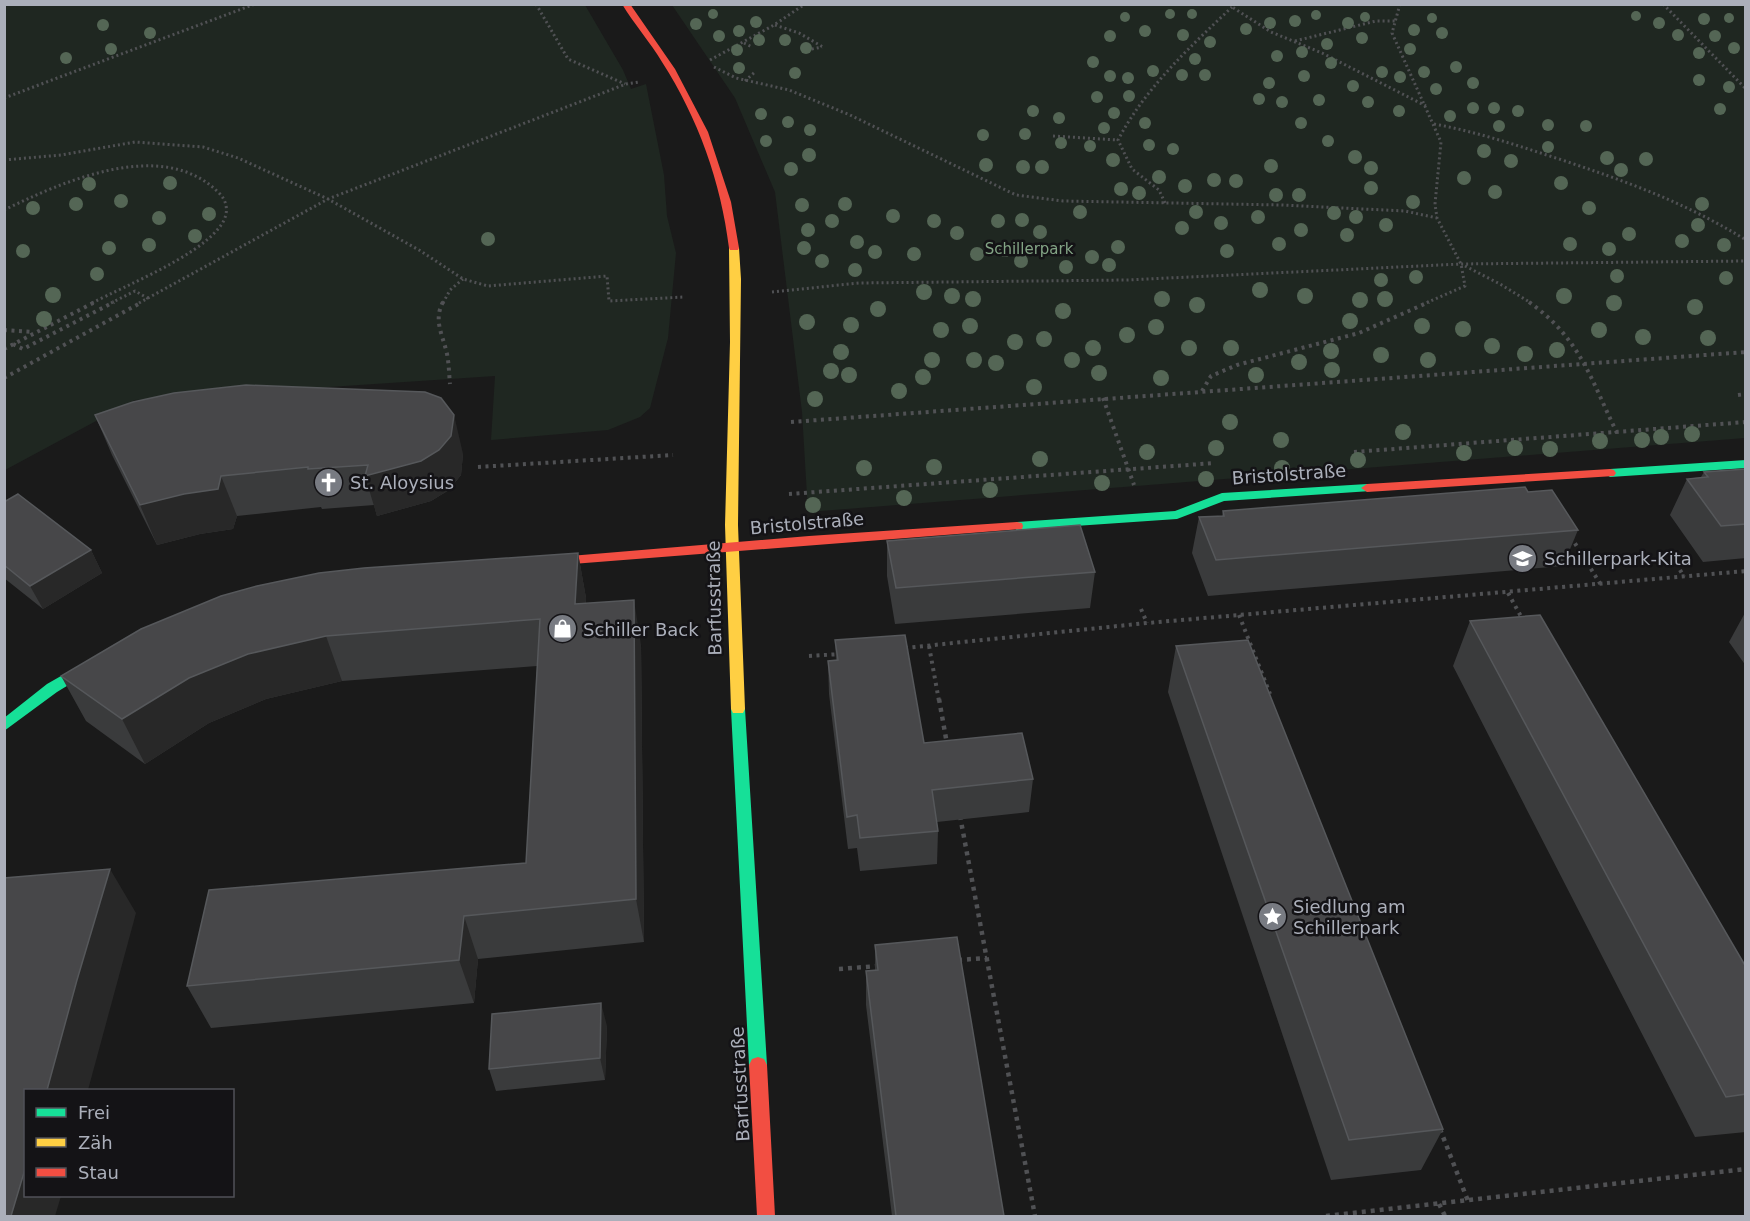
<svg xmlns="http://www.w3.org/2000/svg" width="1750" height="1221" font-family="'DejaVu Sans',sans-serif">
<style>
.green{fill:#1f2721}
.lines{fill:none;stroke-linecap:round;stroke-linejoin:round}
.path-far2{stroke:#505154;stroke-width:3;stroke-dasharray:2 3;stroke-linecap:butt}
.path-far1{stroke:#505154;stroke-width:4;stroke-dasharray:3 4.5;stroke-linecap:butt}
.path{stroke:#505154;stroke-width:4.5;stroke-dasharray:4 5;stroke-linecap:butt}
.fast{fill:#16e098;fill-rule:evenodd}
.slow{fill:#ffcf43;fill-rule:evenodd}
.jam{fill:#f24e42;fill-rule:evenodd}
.tree{fill:#546655}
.wall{fill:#3a3b3c}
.shaded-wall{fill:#282828}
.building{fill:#474749;stroke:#56585b;stroke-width:1.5}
.labels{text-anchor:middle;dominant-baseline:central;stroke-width:5;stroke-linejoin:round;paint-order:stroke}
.far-park-label{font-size:15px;fill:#83a485;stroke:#141316}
.street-label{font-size:18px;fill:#abafba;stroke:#141316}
.poi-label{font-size:18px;fill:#abafba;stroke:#141316;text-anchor:start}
</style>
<rect width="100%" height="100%" fill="#1a1a1a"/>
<path class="green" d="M 4,5 L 585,5 L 623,70 L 631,89 L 646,84 L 664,175 L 667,216 L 676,253 L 668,338 L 650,408 L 640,417 L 608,430 L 491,440 L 495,376 L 135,400 L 5,470 Z
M 672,5 L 1745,5 L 1745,438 L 808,512 L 802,412 L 775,192 L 735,98 Z"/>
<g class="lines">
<path class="path-far2" d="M 536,4 L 568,59 L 625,84
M 1234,4 L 1232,7 L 1271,32 L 1322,53 L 1426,106
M 1400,4 L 1392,33 L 1441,142 L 1435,204 L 1437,218 L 1461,264 L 1465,286 L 1426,303
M 1663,4 L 1746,89
M 775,25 L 799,33 L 823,47
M 1295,41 L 1376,21 L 1395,21
M 744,43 L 752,47
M 802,51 L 822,47
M 710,60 L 774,25 L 805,4
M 714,67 L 736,78 L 789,90 L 850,115 L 1016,195 L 1063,201 L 1281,205 L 1405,211 L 1437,218
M 745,81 L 756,71
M 4,98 L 255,4
M 1434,124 C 1478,132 1519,146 1562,160 C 1628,182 1686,203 1746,240
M 1053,136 L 1118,140
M 4,160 L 61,155 L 135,142 L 203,147 L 238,158 L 328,199 L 419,250 L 463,279 L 488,286 L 607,276 L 609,301 L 684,297
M 1165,203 L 1159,190 L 1132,169 L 1118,140 C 1146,87 1189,48 1232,7
M 4,210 C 62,182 163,136 219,193 C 230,204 228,218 218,229 C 194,258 127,285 92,303
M 1465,266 L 1500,284 L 1531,303
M 772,292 L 859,283 L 1127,280 L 1461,264 L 1746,261
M 111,303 L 135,291 L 149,299
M 139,303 L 328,199 L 626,84 L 640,82
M 443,303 L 450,290 L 463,279"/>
<path class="path-far1" d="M 443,302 C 433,321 443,335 447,354 C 449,364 449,374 450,384
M 1529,302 C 1581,339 1591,380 1617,433
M 4,330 L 34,332
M 13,344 L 23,349 L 114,302
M 4,349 L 95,302
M 4,378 L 142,302
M 1202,391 L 1211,376 L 1237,365 L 1359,333 L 1429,302
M 1738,395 L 1746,394
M 1103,398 L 1134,485
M 791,422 L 1746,352
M 1354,452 L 1746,422
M 478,467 L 673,455
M 789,494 L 1215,463
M 1571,537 L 1601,585
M 1680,570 L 1684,577
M 1508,593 L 1523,620
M 1141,609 L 1147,623
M 1239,615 L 1270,694
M 929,646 L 939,701
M 905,648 L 1147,623 L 1746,571
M 809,656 L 841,654"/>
<path class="path" d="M 939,699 L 947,744
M 960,816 L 1035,1216
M 958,960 L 987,958
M 839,969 L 878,966
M 1440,1129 L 1468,1201
M 1439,1204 L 1445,1216
M 1326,1216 L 1746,1169"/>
<path class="fast" d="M 1746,460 L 1746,468 L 1610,477 L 1604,473 L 1610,469 Z
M 1367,484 L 1371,485 L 1373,488 L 1371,491 L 1224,501 L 1177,519 L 1017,530 L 1011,526 L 1017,522 L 1175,511 L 1222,493 Z
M 103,652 L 108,653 L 110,657 L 108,661 L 57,692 L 4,731 L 4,718 L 47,684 Z
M 738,704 L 743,705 L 745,709 L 767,1065 L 764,1071 L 758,1073 L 752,1071 L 749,1065 L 731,709 L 733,705 Z"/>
<path class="slow" d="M 734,245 L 739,248 L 741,279 L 738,525 L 745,709 L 743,713 L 733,713 L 731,709 L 725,525 L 730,342 L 729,248 Z"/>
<path class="jam" d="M 622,4 L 630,4 L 675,69 L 708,132 L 731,202 L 739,248 L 738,250 L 730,250 L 729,248 C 721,182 698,118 662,62 C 650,42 634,24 622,4 Z
M 1610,469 L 1614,470 L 1616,473 L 1614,476 L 1367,492 L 1361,488 L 1367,484 Z
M 1017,522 L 1022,523 L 1023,526 L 1022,529 L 534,567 L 527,563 L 534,559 L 809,536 Z
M 758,1057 L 764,1059 L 767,1065 L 775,1216 L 757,1216 L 749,1065 L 752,1059 Z"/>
</g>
<g class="tree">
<circle cx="713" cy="14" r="5"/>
<circle cx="1170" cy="14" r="5"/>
<circle cx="1192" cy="14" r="5"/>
<circle cx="1316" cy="15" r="5"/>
<circle cx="1636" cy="16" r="5"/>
<circle cx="1125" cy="17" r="5"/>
<circle cx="1365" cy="17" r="5"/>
<circle cx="1432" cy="18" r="5"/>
<circle cx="1729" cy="18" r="5"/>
<circle cx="1704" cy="19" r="6"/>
<circle cx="1295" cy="21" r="6"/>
<circle cx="756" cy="22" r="6"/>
<circle cx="1270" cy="23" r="6"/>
<circle cx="1348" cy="23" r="6"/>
<circle cx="1659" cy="23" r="6"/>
<circle cx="696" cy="24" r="6"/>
<circle cx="103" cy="25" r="6"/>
<circle cx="1246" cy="29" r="6"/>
<circle cx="1414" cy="30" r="6"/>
<circle cx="739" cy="31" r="6"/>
<circle cx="1145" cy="31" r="6"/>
<circle cx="150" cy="33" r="6"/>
<circle cx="1442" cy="33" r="6"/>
<circle cx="1183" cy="35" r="6"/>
<circle cx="1678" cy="35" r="6"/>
<circle cx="719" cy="36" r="6"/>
<circle cx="1110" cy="36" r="6"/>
<circle cx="1715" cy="36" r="6"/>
<circle cx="1362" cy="38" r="6"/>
<circle cx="759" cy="40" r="6"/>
<circle cx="785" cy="40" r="6"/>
<circle cx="1210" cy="42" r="6"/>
<circle cx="1327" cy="44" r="6"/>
<circle cx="806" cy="48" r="6"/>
<circle cx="1734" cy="48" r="6"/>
<circle cx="111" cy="49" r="6"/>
<circle cx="1410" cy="49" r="6"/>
<circle cx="737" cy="50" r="6"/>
<circle cx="1302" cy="52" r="6"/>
<circle cx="1699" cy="53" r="6"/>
<circle cx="1277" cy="56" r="6"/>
<circle cx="66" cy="58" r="6"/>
<circle cx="1195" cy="59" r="6"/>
<circle cx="1093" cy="62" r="6"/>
<circle cx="1331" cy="63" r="6"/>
<circle cx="1456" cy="67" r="6"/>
<circle cx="739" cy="68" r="6"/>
<circle cx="1153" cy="71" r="6"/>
<circle cx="1382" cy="72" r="6"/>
<circle cx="1424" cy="72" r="6"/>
<circle cx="795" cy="73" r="6"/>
<circle cx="1182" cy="75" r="6"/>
<circle cx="1205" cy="75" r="6"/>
<circle cx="1110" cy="76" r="6"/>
<circle cx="1304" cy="76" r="6"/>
<circle cx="1400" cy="77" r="6"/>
<circle cx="1128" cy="78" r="6"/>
<circle cx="1699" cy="80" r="6"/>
<circle cx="1269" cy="83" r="6"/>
<circle cx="1473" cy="83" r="6"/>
<circle cx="1353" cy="86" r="6"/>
<circle cx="1729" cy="87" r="6"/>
<circle cx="1436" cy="89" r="6"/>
<circle cx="1129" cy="96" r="6"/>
<circle cx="1097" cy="97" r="6"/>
<circle cx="1259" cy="99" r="6"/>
<circle cx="1319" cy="100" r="6"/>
<circle cx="1282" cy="102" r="6"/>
<circle cx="1368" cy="102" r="6"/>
<circle cx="1473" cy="108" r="6"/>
<circle cx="1494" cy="108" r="6"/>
<circle cx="1720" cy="109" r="6"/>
<circle cx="1033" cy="111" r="6"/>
<circle cx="1399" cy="111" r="6"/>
<circle cx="1518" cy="111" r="6"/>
<circle cx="1114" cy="113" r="6"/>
<circle cx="761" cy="114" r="6"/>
<circle cx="1450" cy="116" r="6"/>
<circle cx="1059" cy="118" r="6"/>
<circle cx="788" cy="122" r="6"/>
<circle cx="1145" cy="123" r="6"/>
<circle cx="1301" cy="123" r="6"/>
<circle cx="1548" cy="125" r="6"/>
<circle cx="1499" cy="126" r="6"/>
<circle cx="1586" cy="126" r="6"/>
<circle cx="1104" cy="128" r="6"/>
<circle cx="810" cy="130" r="6"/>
<circle cx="1025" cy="134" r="6"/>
<circle cx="983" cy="135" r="6"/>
<circle cx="766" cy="141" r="6"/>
<circle cx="1328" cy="141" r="6"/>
<circle cx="1061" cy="143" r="6"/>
<circle cx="1149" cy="145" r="6"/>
<circle cx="1090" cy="146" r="6"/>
<circle cx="1548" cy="147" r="6"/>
<circle cx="1173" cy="149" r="6"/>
<circle cx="1484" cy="151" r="7"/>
<circle cx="809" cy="155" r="7"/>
<circle cx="1355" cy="157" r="7"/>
<circle cx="1607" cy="158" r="7"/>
<circle cx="1646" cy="159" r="7"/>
<circle cx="1113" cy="160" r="7"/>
<circle cx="1511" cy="161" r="7"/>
<circle cx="986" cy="165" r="7"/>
<circle cx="1271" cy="166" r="7"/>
<circle cx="1023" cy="167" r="7"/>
<circle cx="1042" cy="167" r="7"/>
<circle cx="1371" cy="168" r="7"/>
<circle cx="791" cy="169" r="7"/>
<circle cx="1621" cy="170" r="7"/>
<circle cx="1159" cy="177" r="7"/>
<circle cx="1464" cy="178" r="7"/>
<circle cx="1214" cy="180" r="7"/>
<circle cx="1236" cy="181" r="7"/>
<circle cx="170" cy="183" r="7"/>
<circle cx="1561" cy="183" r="7"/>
<circle cx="89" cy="184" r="7"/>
<circle cx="1185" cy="186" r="7"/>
<circle cx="1371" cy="188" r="7"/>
<circle cx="1121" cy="189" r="7"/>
<circle cx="1495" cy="192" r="7"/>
<circle cx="1139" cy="193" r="7"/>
<circle cx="1276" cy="195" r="7"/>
<circle cx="1299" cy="195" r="7"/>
<circle cx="121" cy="201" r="7"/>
<circle cx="1413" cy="202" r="7"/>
<circle cx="76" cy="204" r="7"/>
<circle cx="845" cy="204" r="7"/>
<circle cx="1702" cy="204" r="7"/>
<circle cx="802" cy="205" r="7"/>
<circle cx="33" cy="208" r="7"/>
<circle cx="1589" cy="208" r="7"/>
<circle cx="1080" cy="212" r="7"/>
<circle cx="1196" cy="212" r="7"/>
<circle cx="1334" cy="213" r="7"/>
<circle cx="209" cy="214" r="7"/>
<circle cx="893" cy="216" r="7"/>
<circle cx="1258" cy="217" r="7"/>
<circle cx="1356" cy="217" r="7"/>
<circle cx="159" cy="218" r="7"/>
<circle cx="1022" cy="220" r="7"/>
<circle cx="832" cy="221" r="7"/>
<circle cx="934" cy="221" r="7"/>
<circle cx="998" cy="221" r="7"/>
<circle cx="1221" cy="223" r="7"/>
<circle cx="1386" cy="225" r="7"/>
<circle cx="1698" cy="225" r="7"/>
<circle cx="1182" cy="228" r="7"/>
<circle cx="808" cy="230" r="7"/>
<circle cx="1301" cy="230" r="7"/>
<circle cx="1040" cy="232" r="7"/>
<circle cx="957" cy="233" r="7"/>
<circle cx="1629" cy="234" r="7"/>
<circle cx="1347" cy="235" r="7"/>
<circle cx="195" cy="236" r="7"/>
<circle cx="488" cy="239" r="7"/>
<circle cx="1682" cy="241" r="7"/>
<circle cx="857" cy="242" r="7"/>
<circle cx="1279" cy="244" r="7"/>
<circle cx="1570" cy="244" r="7"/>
<circle cx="149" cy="245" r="7"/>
<circle cx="1724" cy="245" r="7"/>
<circle cx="1118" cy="247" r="7"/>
<circle cx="109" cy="248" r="7"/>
<circle cx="804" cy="248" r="7"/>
<circle cx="1609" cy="249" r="7"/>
<circle cx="1005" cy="250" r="7"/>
<circle cx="23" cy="251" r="7"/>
<circle cx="1227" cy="251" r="7"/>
<circle cx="875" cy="252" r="7"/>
<circle cx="914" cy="254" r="7"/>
<circle cx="977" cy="254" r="7"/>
<circle cx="1092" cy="257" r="7"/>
<circle cx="822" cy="261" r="7"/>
<circle cx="1021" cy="261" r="7"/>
<circle cx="1109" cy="265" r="7"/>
<circle cx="1066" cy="267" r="7"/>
<circle cx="855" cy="270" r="7"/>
<circle cx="97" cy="274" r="7"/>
<circle cx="1617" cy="276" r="7"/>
<circle cx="1416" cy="277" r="7"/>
<circle cx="1726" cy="278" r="7"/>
<circle cx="1381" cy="280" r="7"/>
<circle cx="1260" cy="290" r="8"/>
<circle cx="924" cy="292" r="8"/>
<circle cx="53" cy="295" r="8"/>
<circle cx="952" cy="296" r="8"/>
<circle cx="1305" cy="296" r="8"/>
<circle cx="1564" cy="296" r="8"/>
<circle cx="973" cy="299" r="8"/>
<circle cx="1162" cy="299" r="8"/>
<circle cx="1385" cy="299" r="8"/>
<circle cx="1360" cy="300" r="8"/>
<circle cx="1614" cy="303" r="8"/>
<circle cx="1197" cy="305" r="8"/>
<circle cx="1695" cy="307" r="8"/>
<circle cx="878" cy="309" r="8"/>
<circle cx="1063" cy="311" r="8"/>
<circle cx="44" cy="319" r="8"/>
<circle cx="1350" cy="321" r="8"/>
<circle cx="807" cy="322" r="8"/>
<circle cx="851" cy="325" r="8"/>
<circle cx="970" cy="326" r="8"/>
<circle cx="1422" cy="326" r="8"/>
<circle cx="1156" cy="327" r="8"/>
<circle cx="1463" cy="329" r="8"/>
<circle cx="941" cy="330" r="8"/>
<circle cx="1599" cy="330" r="8"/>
<circle cx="1127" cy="335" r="8"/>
<circle cx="1643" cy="337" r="8"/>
<circle cx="1708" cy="338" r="8"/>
<circle cx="1044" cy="339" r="8"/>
<circle cx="1015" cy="342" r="8"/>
<circle cx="1492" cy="346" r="8"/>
<circle cx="1093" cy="348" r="8"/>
<circle cx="1189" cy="348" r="8"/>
<circle cx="1231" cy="348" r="8"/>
<circle cx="1557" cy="350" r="8"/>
<circle cx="1331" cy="351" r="8"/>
<circle cx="841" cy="352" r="8"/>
<circle cx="1525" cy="354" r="8"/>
<circle cx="1381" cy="355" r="8"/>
<circle cx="932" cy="360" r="8"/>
<circle cx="974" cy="360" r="8"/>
<circle cx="1072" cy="360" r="8"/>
<circle cx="1428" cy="360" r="8"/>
<circle cx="1299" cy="362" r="8"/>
<circle cx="996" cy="363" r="8"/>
<circle cx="1332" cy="370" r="8"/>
<circle cx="831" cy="371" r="8"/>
<circle cx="1099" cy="373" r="8"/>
<circle cx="849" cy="375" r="8"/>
<circle cx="1256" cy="375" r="8"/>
<circle cx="923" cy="377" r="8"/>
<circle cx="1161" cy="378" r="8"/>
<circle cx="1034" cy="387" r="8"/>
<circle cx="899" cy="391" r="8"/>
<circle cx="815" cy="399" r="8"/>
<circle cx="1230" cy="422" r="8"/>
<circle cx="1403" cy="432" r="8"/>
<circle cx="1692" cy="434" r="8"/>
<circle cx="1661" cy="437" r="8"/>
<circle cx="1281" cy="440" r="8"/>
<circle cx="1642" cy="440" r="8"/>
<circle cx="1600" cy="441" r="8"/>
<circle cx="1216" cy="448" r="8"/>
<circle cx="1515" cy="448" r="8"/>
<circle cx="1550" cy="449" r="8"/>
<circle cx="1147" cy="452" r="8"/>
<circle cx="1464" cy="453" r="8"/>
<circle cx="1040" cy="459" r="8"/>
<circle cx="1358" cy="460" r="8"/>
<circle cx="934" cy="467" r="8"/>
<circle cx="864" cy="468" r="8"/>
<circle cx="1282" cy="468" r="8"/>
<circle cx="1206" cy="479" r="8"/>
<circle cx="1102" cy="483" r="8"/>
<circle cx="990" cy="490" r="8"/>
<circle cx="904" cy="498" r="8"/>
<circle cx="813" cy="505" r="8"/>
</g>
<path class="wall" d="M 95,415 L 463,454 L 461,475 L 449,490 L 431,501 L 377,516 L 374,505 L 322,509 L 321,507 L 237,516 L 233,529 L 200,534 L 157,545 L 112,455 Z
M 1746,469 L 1746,558 L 1703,562 L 1670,515 L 1687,479 L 1701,477 L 1704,472 Z
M 1528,492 L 1578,530 L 1563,566 L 1208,596 L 1192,553 L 1199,517 L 1222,516 L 1223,511 Z
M 4,502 L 91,550 L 102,573 L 43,609 L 4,578 Z
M 887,541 L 1095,572 L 1090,608 L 895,624 L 887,576 Z
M 578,553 L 586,598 L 586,603 L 641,645 L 644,942 L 478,959 L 474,1003 L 211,1028 L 187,986 L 526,863 L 537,666 L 342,681 L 266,699 L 209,723 L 145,764 L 86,721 L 61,676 Z
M 1746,611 L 1746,666 L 1729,642 Z
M 1470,621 L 1746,967 L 1746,1132 L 1695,1137 L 1453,666 Z
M 835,640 L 924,743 L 1033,779 L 1029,812 L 937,822 L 938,831 L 937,864 L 860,871 L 857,848 L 848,849 L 829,694 L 828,661 L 836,660 Z
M 1176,646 L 1443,1129 L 1421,1170 L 1331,1180 L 1168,692 Z
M 875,945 L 1004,1216 L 892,1216 L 866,1005 L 866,971 L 875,970 Z
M 607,1026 L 605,1080 L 496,1091 L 489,1069 Z"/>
<path class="shaded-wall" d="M 454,415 L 463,454 L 461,475 L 449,490 L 431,501 L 377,516 L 365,476 Z
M 221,476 L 237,516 L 233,529 L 200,534 L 157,545 L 140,505 Z
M 91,550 L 102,573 L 43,609 L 30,586 Z
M 578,553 L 586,598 L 584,649 L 575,604 Z
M 634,600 L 641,645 L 644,942 L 636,899 Z
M 326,636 L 342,681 L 266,699 L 209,723 L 145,764 L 122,719 L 189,678 L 248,654 Z
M 110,869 L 136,913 L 88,1090 L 47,1090 L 77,980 Z
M 464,916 L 478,959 L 474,1003 L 459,960 Z
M 601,1003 L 607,1026 L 605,1080 L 600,1058 Z
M 26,1166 L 26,1196 L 61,1196 L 55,1216 L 11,1216 Z"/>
<path class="building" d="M 246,385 L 425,392 L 441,398 L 454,415 L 451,436 L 439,450 L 421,461 L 365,476 L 368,465 L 308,469 L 308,467 L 221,476 L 218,489 L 184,494 L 140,505 L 95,415 L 133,402 L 174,393 Z
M 1746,469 L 1746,524 L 1721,526 L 1687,479 L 1708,477 L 1704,472 Z
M 1525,487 L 1528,492 L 1552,490 L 1578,530 L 1216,560 L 1199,517 L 1224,516 L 1223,511 Z
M 18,494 L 91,550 L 30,586 L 4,565 L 4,502 Z
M 1080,525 L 1095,572 L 896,588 L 887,541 Z
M 578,553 L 575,604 L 634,600 L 636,899 L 464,916 L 459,960 L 187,986 L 209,890 L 526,863 L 540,619 L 326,636 L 248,654 L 189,678 L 122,719 L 61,676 L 141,629 L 221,596 L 257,586 L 319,573 L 364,568 Z
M 1540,615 L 1746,967 L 1746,1094 L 1726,1097 L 1470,621 Z
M 905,635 L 924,743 L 1022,733 L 1033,779 L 932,790 L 938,831 L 860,838 L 857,815 L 847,817 L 828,661 L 838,660 L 835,640 Z
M 1248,640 L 1443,1129 L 1349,1140 L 1176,646 Z
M 110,869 L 77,980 L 47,1090 L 26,1090 L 26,1166 L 11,1216 L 4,1216 L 4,878 Z
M 957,937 L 1004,1216 L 896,1216 L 866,971 L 878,970 L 875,945 Z
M 601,1003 L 600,1058 L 489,1069 L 492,1014 Z"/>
<defs>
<symbol id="church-disc" viewBox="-11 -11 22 22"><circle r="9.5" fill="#787b82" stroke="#141316"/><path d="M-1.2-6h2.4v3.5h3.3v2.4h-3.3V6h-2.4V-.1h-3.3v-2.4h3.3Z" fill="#fff"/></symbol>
<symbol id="school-disc" viewBox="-11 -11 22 22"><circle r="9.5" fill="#787b82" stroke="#141316"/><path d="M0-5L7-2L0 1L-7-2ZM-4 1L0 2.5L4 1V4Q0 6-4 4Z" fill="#fff"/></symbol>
<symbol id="shop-disc" viewBox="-11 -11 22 22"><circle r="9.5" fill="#787b82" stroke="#141316"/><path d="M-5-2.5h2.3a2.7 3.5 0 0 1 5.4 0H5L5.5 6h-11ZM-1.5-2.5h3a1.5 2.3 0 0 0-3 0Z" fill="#fff"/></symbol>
<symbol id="sight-disc" viewBox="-11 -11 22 22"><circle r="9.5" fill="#787b82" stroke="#141316"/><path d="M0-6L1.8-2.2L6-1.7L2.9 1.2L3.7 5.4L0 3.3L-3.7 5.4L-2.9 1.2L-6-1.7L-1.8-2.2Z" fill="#fff"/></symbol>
</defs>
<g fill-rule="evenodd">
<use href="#church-disc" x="312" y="466" width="33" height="33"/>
<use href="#school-disc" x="1506" y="542" width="33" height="33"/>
<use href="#shop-disc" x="546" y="612" width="33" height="33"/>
<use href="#sight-disc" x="1256" y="900" width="33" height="33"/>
</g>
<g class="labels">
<g class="far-park-label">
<text x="1029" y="249">Schillerpark</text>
</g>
<g class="street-label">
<text transform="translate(1289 474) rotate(-4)">Bristolstraße</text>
<text transform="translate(807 523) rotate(-5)">Bristolstraße</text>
<text transform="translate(714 598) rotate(-91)">Barfusstraße</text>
<text transform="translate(740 1084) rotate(-93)">Barfusstraße</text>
</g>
<g class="poi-label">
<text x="350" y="482">St. Aloysius</text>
<text x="1544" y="558">Schillerpark-Kita</text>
<text x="583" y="629">Schiller Back</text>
<text x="1293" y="906">Siedlung am<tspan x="1293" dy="21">Schillerpark</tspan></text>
</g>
</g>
<rect width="1750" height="1221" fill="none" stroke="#abafba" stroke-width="12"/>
<rect x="24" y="1089" width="210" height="108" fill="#141316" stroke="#505158" stroke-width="1.5"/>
<rect x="36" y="1108" width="30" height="9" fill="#16e098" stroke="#505158" stroke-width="1.5"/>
<text x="78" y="1119" font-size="18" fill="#abafba">Frei</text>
<rect x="36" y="1138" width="30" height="9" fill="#ffcf43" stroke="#505158" stroke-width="1.5"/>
<text x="78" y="1149" font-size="18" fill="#abafba">Zäh</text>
<rect x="36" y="1168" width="30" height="9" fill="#f24e42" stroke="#505158" stroke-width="1.5"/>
<text x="78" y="1179" font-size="18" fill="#abafba">Stau</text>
</svg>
